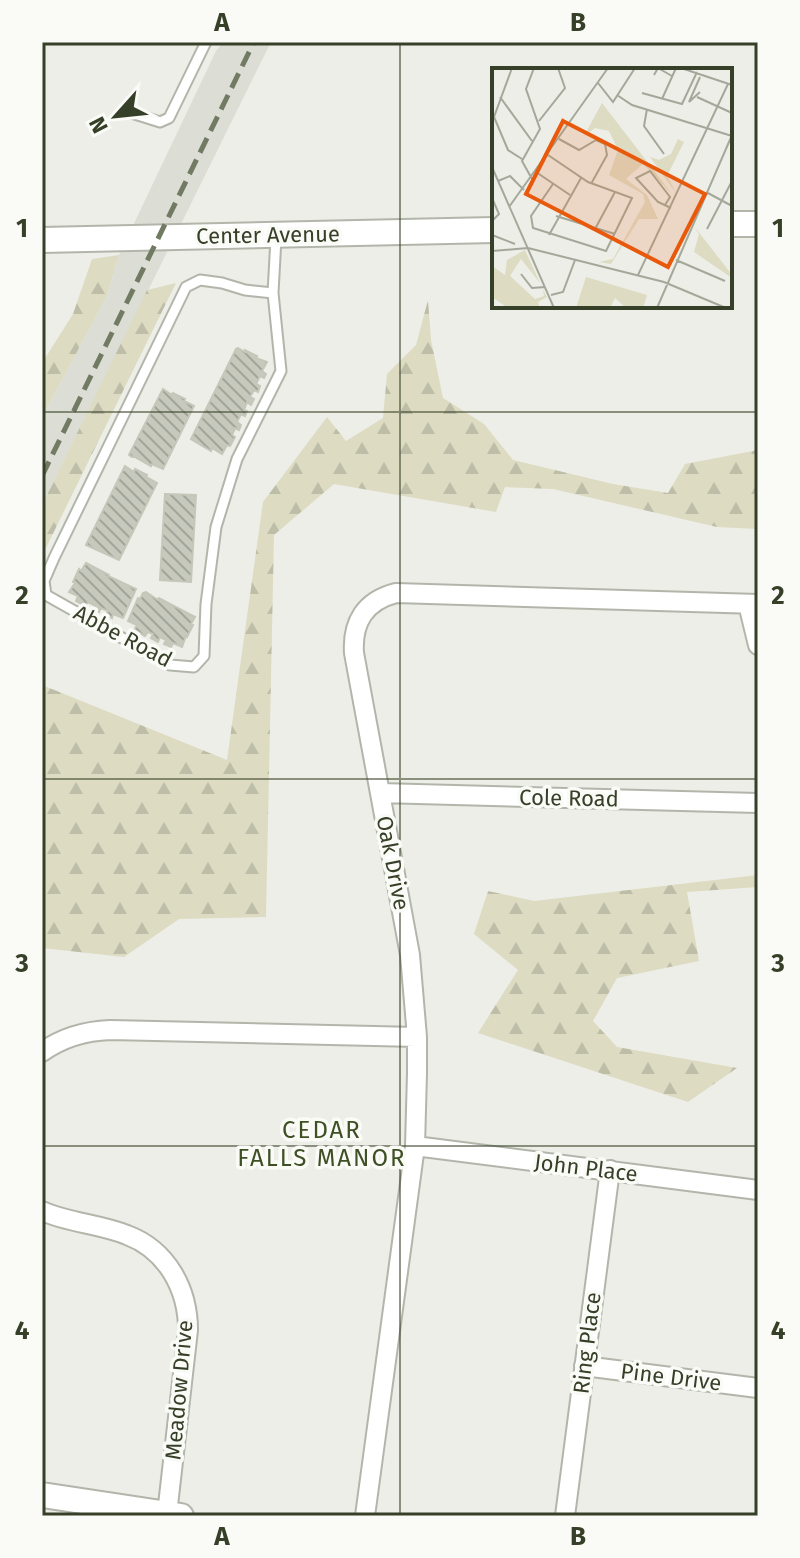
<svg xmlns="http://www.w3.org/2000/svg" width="800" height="1558" font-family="'Fira Sans',sans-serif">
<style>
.built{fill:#dcded5}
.forest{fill:url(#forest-firs)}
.building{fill:url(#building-back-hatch);stroke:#c4c7b9;stroke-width:2}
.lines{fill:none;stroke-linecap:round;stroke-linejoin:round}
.service-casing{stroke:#b2b6aa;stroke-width:13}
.minor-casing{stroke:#b2b6aa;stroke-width:22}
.tertiary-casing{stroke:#b2b6aa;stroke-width:28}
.service{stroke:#fff;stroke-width:9}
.minor{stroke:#fff;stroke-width:18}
.tertiary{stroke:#fff;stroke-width:24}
.rail{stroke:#717a62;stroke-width:5;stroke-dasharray:16 8;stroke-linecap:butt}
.grid{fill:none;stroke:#363f27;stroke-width:2;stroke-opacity:0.55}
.labels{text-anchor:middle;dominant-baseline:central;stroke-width:7;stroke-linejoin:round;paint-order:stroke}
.street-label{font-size:22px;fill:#363f27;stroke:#fafbf7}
.neighbourhood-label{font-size:24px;letter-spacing:2px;fill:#3e5024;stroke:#fafbf7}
.inset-road{fill:none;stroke:#a4a89a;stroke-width:2}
.view{fill:#e8590c;fill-opacity:0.15;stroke:#e8590c;stroke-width:4}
.inset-edge{fill:none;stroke:#363f27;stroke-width:4}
.neatline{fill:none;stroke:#363f27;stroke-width:3}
.grid-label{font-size:26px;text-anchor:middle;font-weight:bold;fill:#363f27}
</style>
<defs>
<pattern id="forest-firs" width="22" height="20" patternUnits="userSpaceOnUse" patternTransform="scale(2)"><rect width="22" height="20" fill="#dddbc2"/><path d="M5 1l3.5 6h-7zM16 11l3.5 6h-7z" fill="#bebda7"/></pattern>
<pattern id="building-back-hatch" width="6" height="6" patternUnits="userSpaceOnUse" patternTransform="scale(2)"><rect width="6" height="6" fill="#c6c9bc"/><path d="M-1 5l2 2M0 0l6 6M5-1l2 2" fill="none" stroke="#a2a599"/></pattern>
</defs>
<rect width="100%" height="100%" fill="#edeee7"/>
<path class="built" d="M 223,42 L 271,42 L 42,505 L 42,417 L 106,298 L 119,255 L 216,51 Z"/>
<path class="forest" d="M 119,255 L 106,298 L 42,417 L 42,363 L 73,314 L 92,259 Z
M 176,283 L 42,556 L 42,505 L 147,290 Z
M 428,300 L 431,340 L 443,398 L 484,424 L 513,460 L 613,484 L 668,493 L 685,464 L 758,450 L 758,529 L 717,527 L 553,489 L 505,487 L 496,512 L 334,484 L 274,535 L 266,917 L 179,919 L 124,957 L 42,948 L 42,685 L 227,760 L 263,502 L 327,417 L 346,441 L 383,418 L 387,374 L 416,345 Z
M 758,875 L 758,887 L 687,892 L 699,961 L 617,978 L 593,1021 L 617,1047 L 737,1068 L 688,1102 L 478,1033 L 518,970 L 474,934 L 488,891 L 534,901 Z"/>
<path class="building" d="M 238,348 L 245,352 L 245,350 L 257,356 L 256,358 L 267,362 L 262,371 L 266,374 L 264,378 L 260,376 L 256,384 L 260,386 L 258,392 L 254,390 L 250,397 L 254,399 L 251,405 L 247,402 L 244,410 L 247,411 L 245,416 L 241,414 L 237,422 L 241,425 L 239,430 L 235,428 L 232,435 L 235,437 L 230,446 L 227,445 L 222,454 L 212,448 L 211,451 L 191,439 L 236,349 Z
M 163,389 L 172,395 L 173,393 L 185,399 L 184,401 L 194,406 L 163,469 L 152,464 L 151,466 L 133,456 L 132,457 L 129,455 Z
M 125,466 L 134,472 L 135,469 L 147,475 L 146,477 L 157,483 L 119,560 L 86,545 Z
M 165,494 L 196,495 L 191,582 L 160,580 Z
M 86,563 L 109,575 L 108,576 L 136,589 L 123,618 L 113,614 L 112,618 L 106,615 L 108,611 L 101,608 L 99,612 L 93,609 L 94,605 L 88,602 L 86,606 L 76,601 L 78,596 L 69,592 L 75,583 L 73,582 L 79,569 L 81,571 Z
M 146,592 L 158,600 L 159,598 L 195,617 L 191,624 L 193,625 L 187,637 L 186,636 L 182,647 L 173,643 L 171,647 L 164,644 L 166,640 L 160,637 L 158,642 L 151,638 L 153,634 L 148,632 L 145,636 L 134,630 L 137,625 L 128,621 L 138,598 L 140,599 L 143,593 Z"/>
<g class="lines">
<defs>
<path id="service" d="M 125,111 L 160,122 L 169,118 L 206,42
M 273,293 L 245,290 L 222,283 L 200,280 L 186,287 L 54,558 L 44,581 L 46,595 L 170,665 L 194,667 L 204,656 L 206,604 L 216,527 L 237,459 L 281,371 L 273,293 L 276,238"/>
<path id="minor" d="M 748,604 L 758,645
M 380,793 L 758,803
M 42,1052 C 63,1037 85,1031 110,1030 L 417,1037
M 415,1146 L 758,1190
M 42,1211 C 69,1223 100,1224 127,1235 C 167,1250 188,1289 188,1330 L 167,1514
M 584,1366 L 758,1388
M 365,1516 L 415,1146 L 417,1073 L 417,1037 L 410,955 L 354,653 C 352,622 365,601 396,593 L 758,604
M 565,1516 L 610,1170"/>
<path id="tertiary" d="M 730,224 L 758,224
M 42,240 L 494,230
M 42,1495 L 181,1516"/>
</defs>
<use href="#service" class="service-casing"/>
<use href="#minor" class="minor-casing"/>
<use href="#tertiary" class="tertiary-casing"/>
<use href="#service" class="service"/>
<use href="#minor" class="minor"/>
<use href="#tertiary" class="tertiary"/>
<path class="rail" d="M 42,476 L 254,42"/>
</g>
<path class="grid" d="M 400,42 L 400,1516M 42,412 L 758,412M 42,779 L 758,779M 42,1146 L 758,1146"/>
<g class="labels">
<g class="street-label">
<text transform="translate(268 235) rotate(-1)">Center Avenue</text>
<text transform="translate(123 636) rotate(28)">Abbe Road</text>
<text transform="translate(569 798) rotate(1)">Cole Road</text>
<text transform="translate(393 863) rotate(79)">Oak Drive</text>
<text transform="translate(586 1168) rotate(7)">John Place</text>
<text transform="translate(587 1343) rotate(-83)">Ring Place</text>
<text transform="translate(671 1377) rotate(7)">Pine Drive</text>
<text transform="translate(179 1390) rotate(-85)">Meadow Drive</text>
</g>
<g class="neighbourhood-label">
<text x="322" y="1130">CEDAR<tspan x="322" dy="28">FALLS MANOR</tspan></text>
</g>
</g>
<g transform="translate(492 68)">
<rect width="240" height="240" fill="#edeee7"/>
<path d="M 110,35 L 180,126 L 151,96 L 134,111 L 155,127 L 166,151 L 147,151 L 119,196 L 107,194 L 121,191 L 153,134 L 151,126 L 117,107 L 126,82 L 117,63 L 103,60 L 92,68 ZM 186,71 L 192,74 L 175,108 L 184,125 L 158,89 L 167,92 L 179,86 ZM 202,158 L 237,203 L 240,210 L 202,184 L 207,166 ZM 33,182 L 48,215 L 29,191 L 18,208 L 43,231 L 52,228 L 51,222 L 55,229 L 46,234 L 48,240 L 16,240 L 0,229 L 0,198 L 13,207 L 15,192 Z" fill="#dddbc2"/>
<path d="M 94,209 L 155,227 L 151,240 L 134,240 L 123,230 L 118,240 L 84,240 Z" fill="#dddbc2"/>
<path class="inset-road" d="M 20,0 L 2,49 L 16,82 L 30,91M 189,0 L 240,17M 162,7 L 166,0 L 180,8M 106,15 L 121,34 L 143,0M 208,24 L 197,34 L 208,9M 150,25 L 190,36 L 205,4M 125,27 L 140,37 L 240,68M 8,29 L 40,73M 205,29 L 240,45M 170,31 L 184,0M 155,41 L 152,58 L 172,86M 47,53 L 73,20 L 66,0M 67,71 L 87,82 L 104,72 L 113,76 L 115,87 L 99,116M 56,87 L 96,114 L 140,130 L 114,183 L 41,160 L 39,148 L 61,116M 0,99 L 62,240M 44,104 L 78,127M 40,111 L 30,93 L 48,61 L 34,21 L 42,0M 6,113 L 18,108 L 32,122M 214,124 L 240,138M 0,130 L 7,146 L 0,153M 173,137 L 178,129 L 158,103 L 144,110 L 166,134 L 179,140M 17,139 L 116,0M 64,148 L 123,166M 103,161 L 123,124M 215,161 L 240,113M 0,167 L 23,176M 57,167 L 89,110M 36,180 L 172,214 L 234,240M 0,183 L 36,180M 184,192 L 233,213M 29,206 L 40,220 L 53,219M 146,207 L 236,16M 59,227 L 71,224 L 83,192M 165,240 L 240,67"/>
<path class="view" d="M 71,53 L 213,126 L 176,199 L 34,126 Z"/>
<rect width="240" height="240" class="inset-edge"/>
</g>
<rect width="800" height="1558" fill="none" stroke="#fafbf7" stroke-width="88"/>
<g transform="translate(116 116) rotate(243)" stroke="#fafbf7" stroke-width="6" paint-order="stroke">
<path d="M0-6L14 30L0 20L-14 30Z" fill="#363f27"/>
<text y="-12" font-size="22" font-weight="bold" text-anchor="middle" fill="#363f27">N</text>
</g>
<rect x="44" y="44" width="712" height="1470" class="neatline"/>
<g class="grid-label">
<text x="222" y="31">A</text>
<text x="578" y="31">B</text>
<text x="22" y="237">1</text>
<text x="778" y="237">1</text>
<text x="22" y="604">2</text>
<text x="778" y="604">2</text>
<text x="22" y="972">3</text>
<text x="778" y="972">3</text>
<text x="22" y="1339">4</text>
<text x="778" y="1339">4</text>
<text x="222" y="1545">A</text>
<text x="578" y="1545">B</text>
</g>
</svg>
